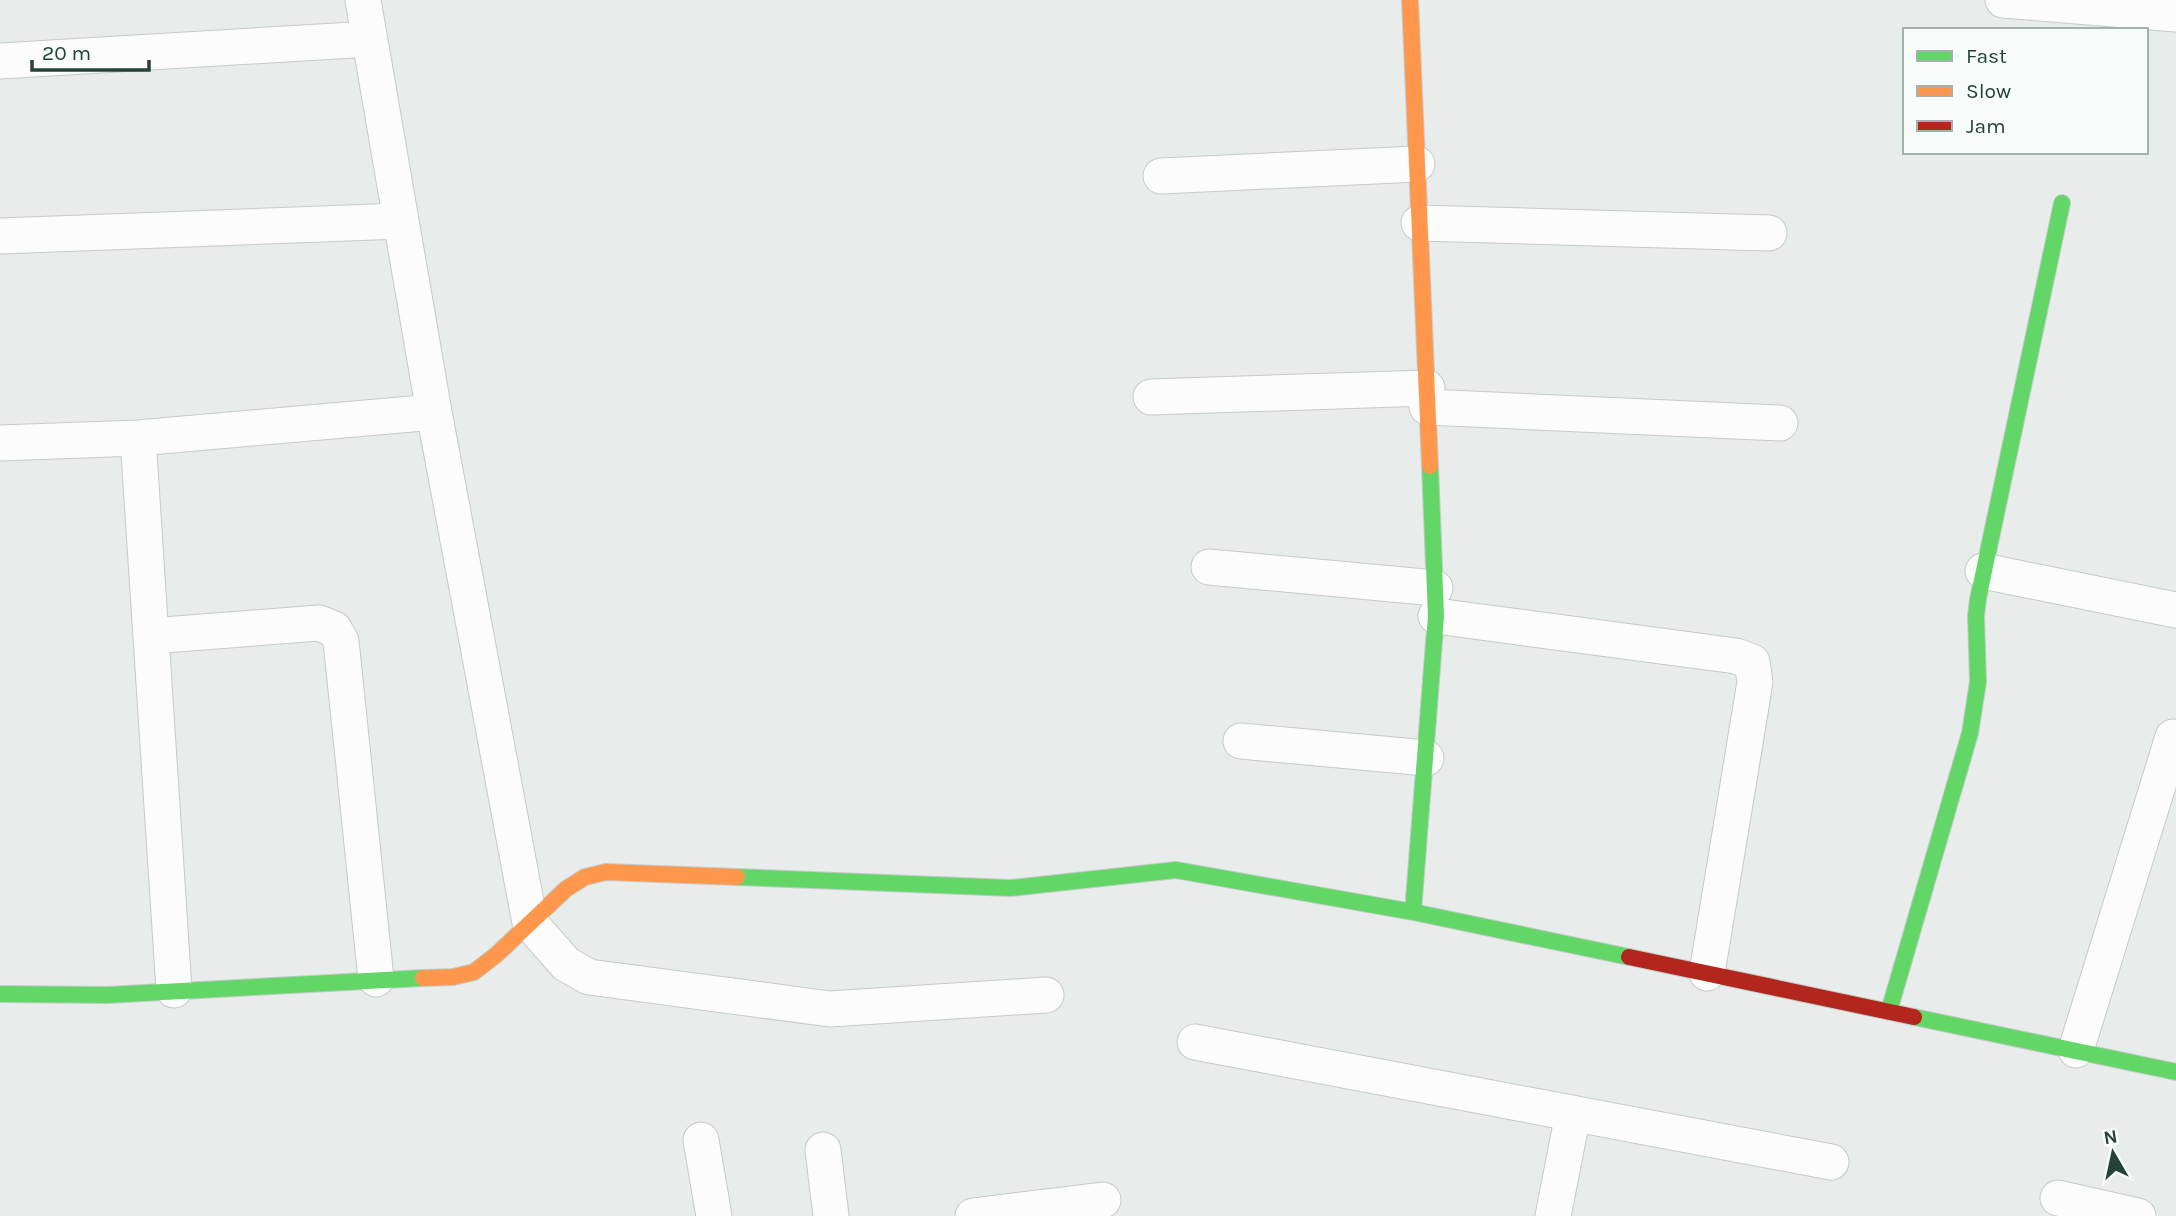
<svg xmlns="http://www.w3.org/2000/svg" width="2176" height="1216" font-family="Karla,sans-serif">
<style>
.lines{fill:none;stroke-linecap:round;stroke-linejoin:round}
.street-casing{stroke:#c5cac8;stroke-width:37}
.fast-casing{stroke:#c3cbc8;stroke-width:18}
.slow-casing{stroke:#c3cbc8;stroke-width:18}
.jam-casing{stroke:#c3cbc8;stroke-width:18}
.street{stroke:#fcfcfc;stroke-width:35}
.fast{stroke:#63d668;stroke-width:16}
.slow{stroke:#ff974d;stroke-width:16}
.jam{stroke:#b3261e;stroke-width:16}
</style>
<rect width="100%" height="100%" fill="#e8edeb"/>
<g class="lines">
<defs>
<path id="street" d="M 363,0 L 434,412 L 530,923 L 566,964 L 589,977 L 830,1009 L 1046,995
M 2003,0 L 2176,14
M 0,61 L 370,39
M 1161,176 L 1417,164
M 1419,223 L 1769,233
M 0,236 L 401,221
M 1151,397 L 1427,388
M 1427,407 L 1780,423
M 138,438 L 174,990
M 0,443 L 138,438 L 434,412
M 1209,567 L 1435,588
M 1983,571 L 2176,610
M 1436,616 L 1736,656 L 1752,662 L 1755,682 L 1707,973
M 151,636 L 319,623 L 334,629 L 341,641 L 376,979
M 1241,741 L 1426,758
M 1195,1042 L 1831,1162
M 2076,1050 L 2173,737
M 701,1140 L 714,1216
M 823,1150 L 831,1216
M 2058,1198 L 2138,1216
M 973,1216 L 1103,1200
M 1553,1216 L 1573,1114"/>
<path id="fast" d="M 737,877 L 1011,888 L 1176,870 L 1413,912 L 1629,957
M 1413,912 L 1436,616 L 1430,466
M 0,994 L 107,995 L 423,978
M 1889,1011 L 1970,733 L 1978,682 L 1976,616 L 1978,599 L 2062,203
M 1914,1017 L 2176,1072"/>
<path id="slow" d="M 1410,0 L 1430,466
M 423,978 L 453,977 L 474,972 L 496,955 L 566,889 L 585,877 L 606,872 L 737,877"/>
<path id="jam" d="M 1629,957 L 1914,1017"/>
</defs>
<use href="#street" class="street-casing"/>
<use href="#fast" class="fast-casing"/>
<use href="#slow" class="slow-casing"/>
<use href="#jam" class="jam-casing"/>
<use href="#street" class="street"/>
<use href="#fast" class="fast"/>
<use href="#slow" class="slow"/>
<use href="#jam" class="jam"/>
</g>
<rect x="1903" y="28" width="245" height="126" fill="#f7fbf9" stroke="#a3b1ad" stroke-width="2"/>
<rect x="1917" y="51" width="35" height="10" fill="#63d668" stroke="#a3b1ad" stroke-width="2"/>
<text x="1966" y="63" font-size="21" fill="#24423a">Fast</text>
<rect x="1917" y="86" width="35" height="10" fill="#ff974d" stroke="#a3b1ad" stroke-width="2"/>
<text x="1966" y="98" font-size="21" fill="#24423a">Slow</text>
<rect x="1917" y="121" width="35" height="10" fill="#b3261e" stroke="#a3b1ad" stroke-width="2"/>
<text x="1966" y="133" font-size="21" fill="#24423a">Jam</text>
<g transform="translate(2113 1153) rotate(351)" stroke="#f7fbf9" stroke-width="5" paint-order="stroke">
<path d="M0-5L12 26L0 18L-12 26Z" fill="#24423a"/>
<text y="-10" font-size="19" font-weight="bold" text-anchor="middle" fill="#24423a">N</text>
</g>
<path d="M32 60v10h117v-10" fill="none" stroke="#24423a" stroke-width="3.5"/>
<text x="42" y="60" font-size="21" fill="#24423a" stroke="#f7fbf9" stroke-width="5" paint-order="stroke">20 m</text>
</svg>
